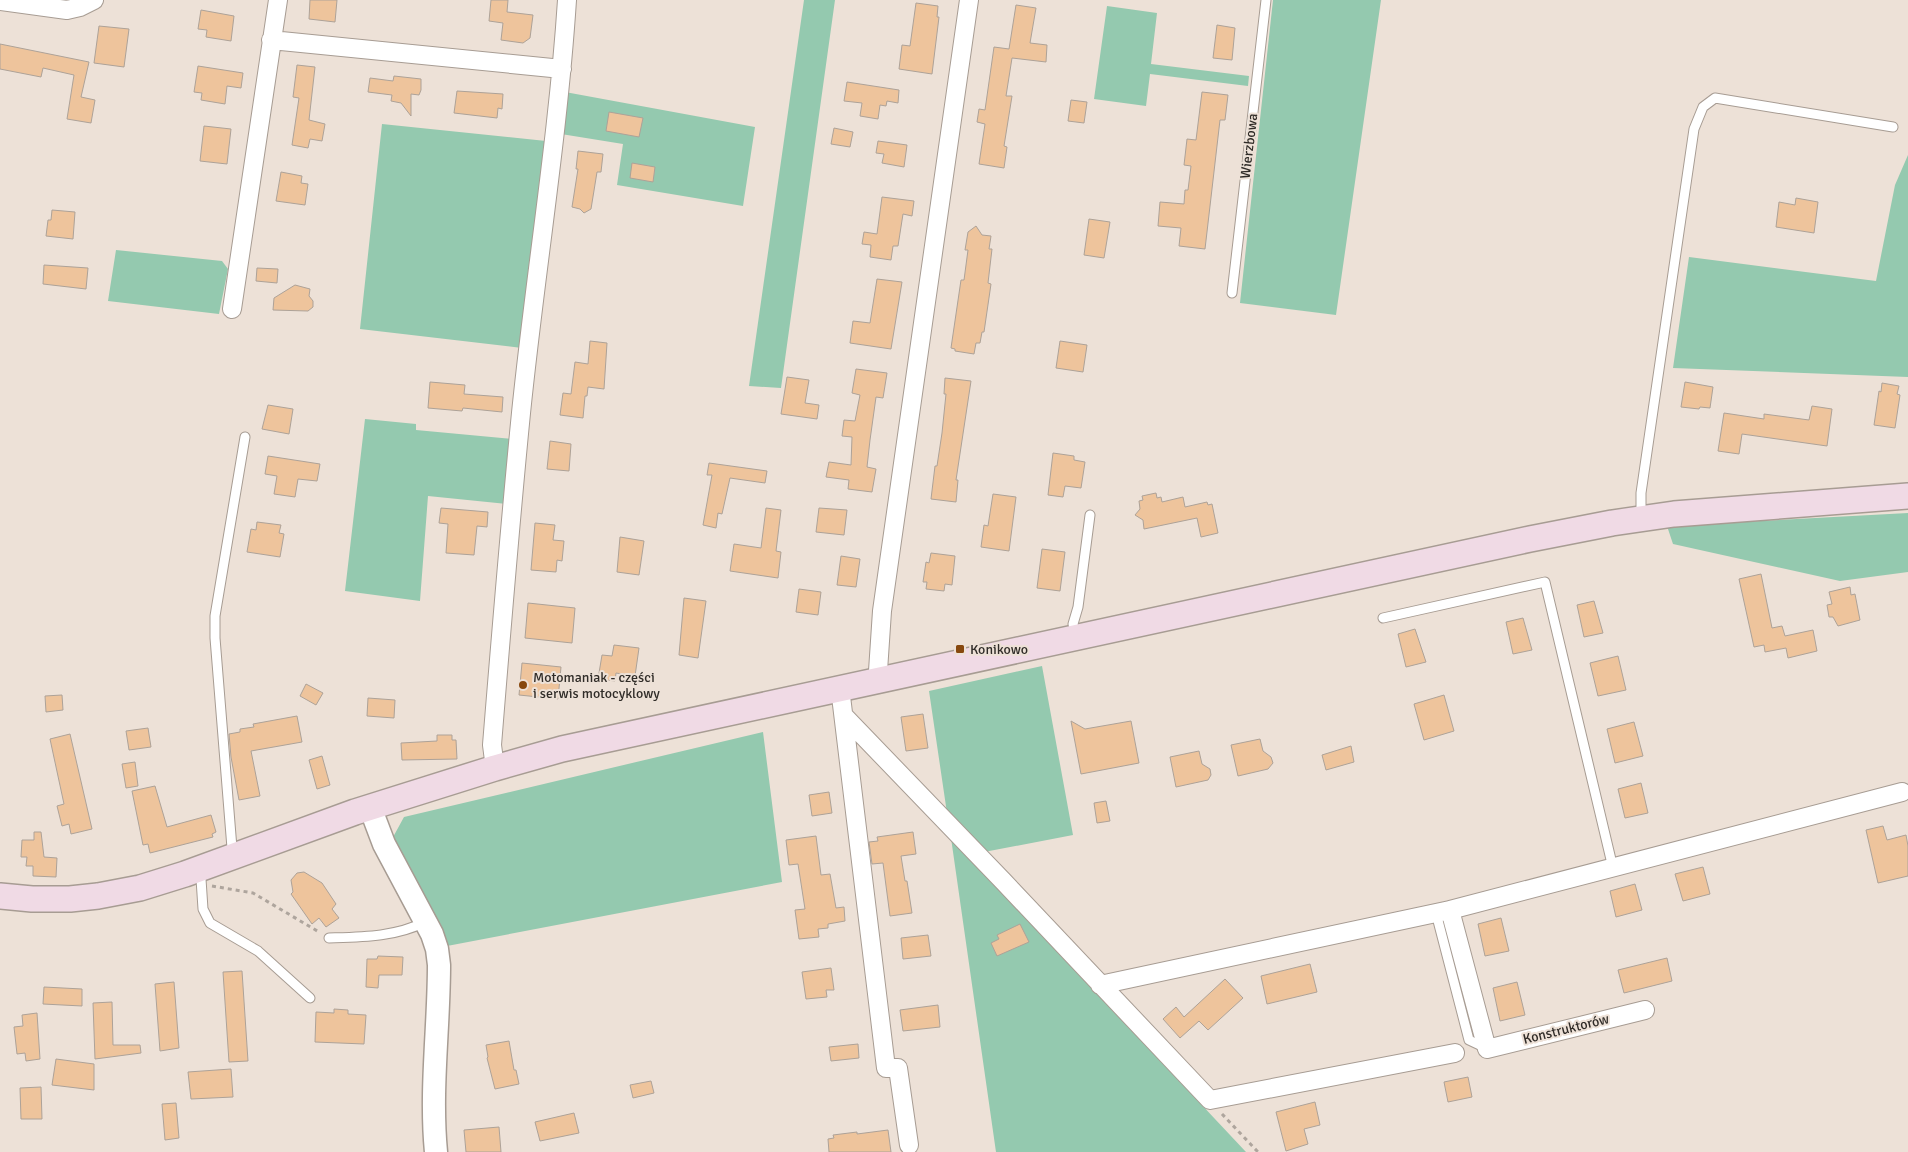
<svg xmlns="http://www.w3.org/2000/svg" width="1908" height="1152" font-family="Signika,sans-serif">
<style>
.green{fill:#94c9af}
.building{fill:#eec49c;stroke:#ada298}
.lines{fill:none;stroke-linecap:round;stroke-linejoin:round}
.service-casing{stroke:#a79c93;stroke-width:11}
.minor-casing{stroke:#a79c93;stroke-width:20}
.tertiary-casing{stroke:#a79c93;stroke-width:25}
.secondary-casing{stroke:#a79c93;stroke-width:28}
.path{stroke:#aea59d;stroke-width:3;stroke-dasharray:4 4;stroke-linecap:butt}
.service{stroke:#fff;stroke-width:9}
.minor{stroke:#fff;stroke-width:18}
.tertiary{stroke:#fff;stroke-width:22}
.secondary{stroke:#f0dae5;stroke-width:25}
.poi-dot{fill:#87480e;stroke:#ede1d7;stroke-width:2}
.labels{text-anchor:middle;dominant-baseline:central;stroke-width:4;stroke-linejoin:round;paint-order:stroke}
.street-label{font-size:14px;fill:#302c28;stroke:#ede1d7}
.poi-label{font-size:14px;fill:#302c28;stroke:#ede1d7;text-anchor:start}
</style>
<rect width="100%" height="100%" fill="#ede1d7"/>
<path class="green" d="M 804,0 L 835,0 L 781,388 L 749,386 Z
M 1273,0 L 1381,0 L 1336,315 L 1240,303 Z
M 1107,6 L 1157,13 L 1151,64 L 1249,76 L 1248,86 L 1150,74 L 1146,106 L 1094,99 Z
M 565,92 L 755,127 L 743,206 L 617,185 L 623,144 L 561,134 Z
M 382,124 L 546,141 L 522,348 L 360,329 Z
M 1908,155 L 1908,377 L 1673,368 L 1689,257 L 1876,281 L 1895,185 Z
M 116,250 L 222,261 L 228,269 L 219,314 L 108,301 Z
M 365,419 L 416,424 L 416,430 L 514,439 L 507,504 L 428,496 L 420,601 L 345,591 Z
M 1908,513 L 1908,572 L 1840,581 L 1673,544 L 1667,526 Z
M 1042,666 L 1073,835 L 984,852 L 947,813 L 929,691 Z
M 763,732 L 782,882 L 447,946 L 392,839 L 404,817 Z
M 951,838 L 1246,1152 L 996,1152 Z"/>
<path class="building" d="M 310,0 L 337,0 L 335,22 L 309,19 Z
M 491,0 L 508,0 L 507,12 L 533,15 L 530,38 L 523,43 L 501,40 L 503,23 L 489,21 Z
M 916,3 L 938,6 L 937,17 L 939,17 L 932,74 L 899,69 L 902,45 L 910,46 Z
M 1016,5 L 1036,8 L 1030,43 L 1047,45 L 1046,62 L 1012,58 L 1006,96 L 1012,96 L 1004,146 L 1007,147 L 1004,168 L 979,164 L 985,124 L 977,122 L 979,109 L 985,110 L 994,47 L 1009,49 Z
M 201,10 L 234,16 L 231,41 L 206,37 L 207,30 L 198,29 Z
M 1217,25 L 1235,28 L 1232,60 L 1213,58 Z
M 99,26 L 129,29 L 124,67 L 94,63 Z
M 0,44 L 89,62 L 81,97 L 95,100 L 91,123 L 67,119 L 74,75 L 43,68 L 41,77 L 0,69 Z
M 297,65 L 315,67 L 309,120 L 325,124 L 322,141 L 310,139 L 308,148 L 292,145 L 299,98 L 293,97 Z
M 198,66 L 243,73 L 241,88 L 227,86 L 225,104 L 201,100 L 202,93 L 194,92 Z
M 394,76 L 421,79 L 421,90 L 419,95 L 411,94 L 411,116 L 401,103 L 391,101 L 392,95 L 368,92 L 370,78 L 393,81 Z
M 847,82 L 899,90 L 898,103 L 887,101 L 886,106 L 880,105 L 878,119 L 860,116 L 862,103 L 844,101 Z
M 457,91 L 503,94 L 502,109 L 498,108 L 497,118 L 454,113 Z
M 1202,92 L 1228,95 L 1225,120 L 1220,120 L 1205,249 L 1179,246 L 1181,228 L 1158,226 L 1160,202 L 1184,204 L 1185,190 L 1188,190 L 1191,166 L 1184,165 L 1187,139 L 1196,140 Z
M 1071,100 L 1087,102 L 1084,123 L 1068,121 Z
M 609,112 L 643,118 L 639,137 L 606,131 Z
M 204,126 L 231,129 L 227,164 L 200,161 Z
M 834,128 L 853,132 L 850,147 L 831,144 Z
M 878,141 L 907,145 L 904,167 L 882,163 L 884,154 L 876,153 Z
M 578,151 L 603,154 L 601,172 L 597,172 L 591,209 L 584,213 L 580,209 L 572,207 L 578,169 L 576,169 Z
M 632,163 L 655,167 L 653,182 L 630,178 Z
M 281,172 L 302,176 L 301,183 L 308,184 L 305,205 L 276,201 Z
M 882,197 L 914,201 L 912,216 L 903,214 L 898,246 L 893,246 L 891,260 L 870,257 L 871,245 L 862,244 L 864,232 L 877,234 Z
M 1796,198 L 1818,202 L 1814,233 L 1776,227 L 1779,202 L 1795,205 Z
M 52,210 L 75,212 L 73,239 L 46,236 L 48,220 L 51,220 Z
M 1089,219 L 1110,222 L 1104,258 L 1084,255 Z
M 976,226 L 982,235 L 991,236 L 989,249 L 992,249 L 988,283 L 991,284 L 984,332 L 982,332 L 980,343 L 976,343 L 974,354 L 955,351 L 955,349 L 951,348 L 961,280 L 964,280 L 968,250 L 965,250 L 968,232 Z
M 44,265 L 88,268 L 86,289 L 43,284 Z
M 257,268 L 278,269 L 277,283 L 256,281 Z
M 877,279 L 902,282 L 891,349 L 850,343 L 853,321 L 870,323 Z
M 295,285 L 310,289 L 309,296 L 313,301 L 313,307 L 308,311 L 273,310 L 274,298 Z
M 590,341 L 607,343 L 604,389 L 588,387 L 587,396 L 585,396 L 583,418 L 560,415 L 563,393 L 571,394 L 575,362 L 588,364 Z
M 1060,341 L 1087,345 L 1083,372 L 1056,368 Z
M 856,369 L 887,373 L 883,398 L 876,397 L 870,440 L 867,467 L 876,469 L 872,492 L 848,489 L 849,480 L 826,477 L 829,462 L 851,465 L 852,437 L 842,436 L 844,420 L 855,421 L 860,395 L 852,393 Z
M 787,377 L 809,380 L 805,403 L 819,405 L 817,419 L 781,414 Z
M 945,378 L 971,381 L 956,480 L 958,480 L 956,502 L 931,499 L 935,466 L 937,466 L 942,433 L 946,394 L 944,394 Z
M 430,382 L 465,385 L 464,394 L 503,397 L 502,412 L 463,408 L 462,411 L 428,408 Z
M 1685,382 L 1713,387 L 1710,408 L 1700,407 L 1699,409 L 1681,407 Z
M 1882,383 L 1899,386 L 1897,394 L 1900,395 L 1895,428 L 1874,425 L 1879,391 L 1881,392 Z
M 268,405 L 293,409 L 289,434 L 262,429 Z
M 1812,406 L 1832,409 L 1827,446 L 1742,434 L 1739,454 L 1718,451 L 1724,413 L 1764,419 L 1764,414 L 1809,420 Z
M 550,441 L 571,444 L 569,471 L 547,469 Z
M 1053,453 L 1074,456 L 1074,460 L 1085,462 L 1081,488 L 1065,486 L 1063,497 L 1048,495 Z
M 268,456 L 320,464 L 317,481 L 298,479 L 295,497 L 274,494 L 277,476 L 265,474 Z
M 709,463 L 767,471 L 765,483 L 730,478 L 722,514 L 718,513 L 716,528 L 703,525 L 712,475 L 707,475 Z
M 1156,493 L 1157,498 L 1161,497 L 1162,502 L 1183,497 L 1185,507 L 1207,502 L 1208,505 L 1212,504 L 1218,533 L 1201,537 L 1197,518 L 1144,529 L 1143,520 L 1135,515 L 1140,509 L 1139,501 L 1143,500 L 1142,496 Z
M 993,494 L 1016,497 L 1009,551 L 981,547 L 984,525 L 988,526 Z
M 441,508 L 488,512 L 487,527 L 477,526 L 474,555 L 446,553 L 448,524 L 439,523 Z
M 766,508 L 781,510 L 776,551 L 781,552 L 778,578 L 730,571 L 734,544 L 761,548 Z
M 819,508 L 847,510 L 844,535 L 816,532 Z
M 257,522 L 281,525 L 279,533 L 284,534 L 280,557 L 247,552 L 251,529 L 256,530 Z
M 535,523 L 555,525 L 553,540 L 564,541 L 562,561 L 557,560 L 556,572 L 531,570 Z
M 620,537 L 644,541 L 639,575 L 617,572 Z
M 1042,549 L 1065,552 L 1060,591 L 1037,588 Z
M 931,553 L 955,556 L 952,585 L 945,584 L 944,591 L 926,589 L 927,582 L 923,582 L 926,562 L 929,563 Z
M 841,556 L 860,559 L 856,587 L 837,585 Z
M 1761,574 L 1772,628 L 1782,626 L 1785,636 L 1813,630 L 1817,651 L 1788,658 L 1786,648 L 1765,652 L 1764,645 L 1754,647 L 1739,579 Z
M 1850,587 L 1851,595 L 1855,594 L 1860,620 L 1838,626 L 1833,617 L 1829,617 L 1827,605 L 1832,604 L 1829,592 Z
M 799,589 L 821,592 L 818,615 L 796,612 Z
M 684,598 L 706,601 L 698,658 L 679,655 Z
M 1594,601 L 1603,633 L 1584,637 L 1577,605 Z
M 528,603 L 575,608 L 572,643 L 525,638 Z
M 1523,618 L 1532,650 L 1513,654 L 1506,622 Z
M 1415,629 L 1426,662 L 1406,667 L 1398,634 Z
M 614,645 L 639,648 L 635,676 L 616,673 L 615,681 L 598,679 L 602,655 L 612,656 Z
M 1618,656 L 1626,690 L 1598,696 L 1590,663 Z
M 522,663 L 561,667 L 558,699 L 519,695 Z
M 306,684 L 323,693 L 316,705 L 300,696 Z
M 62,695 L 63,710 L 46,712 L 45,696 Z
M 1444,695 L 1454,731 L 1424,740 L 1414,704 Z
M 368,698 L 395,700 L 394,718 L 367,716 Z
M 923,714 L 928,748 L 906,751 L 901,717 Z
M 297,716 L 302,742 L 251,751 L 260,796 L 239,800 L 231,757 L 229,734 L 240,732 L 240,729 L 254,727 L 253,724 Z
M 1071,721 L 1085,729 L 1131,721 L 1139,763 L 1081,774 Z
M 1634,722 L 1643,756 L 1615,763 L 1607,729 Z
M 148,728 L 151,747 L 129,750 L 126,731 Z
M 70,734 L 92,829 L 71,834 L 69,824 L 62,826 L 57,806 L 64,804 L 50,739 Z
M 437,735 L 452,735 L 452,740 L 456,740 L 457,759 L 402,760 L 401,743 L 437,741 Z
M 1260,739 L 1263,751 L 1271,757 L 1273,763 L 1268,769 L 1238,776 L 1231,745 Z
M 1351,746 L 1354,762 L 1326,770 L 1322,755 Z
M 1199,751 L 1202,764 L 1210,769 L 1211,775 L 1208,780 L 1176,787 L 1170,757 Z
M 322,756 L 330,785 L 317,789 L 309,760 Z
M 135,762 L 138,786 L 126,788 L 122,764 Z
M 1641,783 L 1648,813 L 1625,818 L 1618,789 Z
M 155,786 L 167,827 L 211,815 L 216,832 L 212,834 L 213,837 L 150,853 L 148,844 L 143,845 L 132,791 Z
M 829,792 L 832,813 L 812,816 L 809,795 Z
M 1106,801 L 1110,821 L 1097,823 L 1094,803 Z
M 1883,826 L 1887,840 L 1906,835 L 1908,846 L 1908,876 L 1878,883 L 1866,830 Z
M 34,832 L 41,832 L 44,857 L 57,858 L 56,877 L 33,876 L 33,866 L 26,866 L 27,857 L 21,857 L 22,840 L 34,840 Z
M 913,832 L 916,854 L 901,856 L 905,881 L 907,881 L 912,913 L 890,916 L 883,863 L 872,864 L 869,842 L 878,841 L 877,837 Z
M 816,836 L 821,875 L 830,874 L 836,908 L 844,907 L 845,921 L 828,924 L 828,928 L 818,929 L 819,937 L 799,939 L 795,910 L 805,909 L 798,864 L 789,865 L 786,840 Z
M 1703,867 L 1710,894 L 1683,901 L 1675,874 Z
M 304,872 L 322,883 L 336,904 L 332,909 L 339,918 L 326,927 L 319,918 L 312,924 L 291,894 L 293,892 L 291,880 L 297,873 Z
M 1635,884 L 1642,910 L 1616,917 L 1610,891 Z
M 1501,918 L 1509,951 L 1485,956 L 1478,924 Z
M 1020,924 L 1029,942 L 997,956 L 991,943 L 999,939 L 997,935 Z
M 928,935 L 931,956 L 903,959 L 901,938 Z
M 378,956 L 403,957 L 402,975 L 379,975 L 378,988 L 366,987 L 367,959 L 377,959 Z
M 1667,958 L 1672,981 L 1624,993 L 1618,970 Z
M 1310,964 L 1317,992 L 1267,1004 L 1261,976 Z
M 831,968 L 834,990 L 826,990 L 827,997 L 806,999 L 802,972 Z
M 242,971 L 248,1061 L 229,1062 L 223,972 Z
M 1225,979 L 1243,998 L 1208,1030 L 1199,1021 L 1180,1038 L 1163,1019 L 1176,1007 L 1184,1017 Z
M 174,982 L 179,1048 L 160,1051 L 155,984 Z
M 1517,982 L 1525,1015 L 1500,1021 L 1493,988 Z
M 44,987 L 82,989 L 82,1006 L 43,1004 Z
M 112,1002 L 113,1045 L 140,1045 L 141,1053 L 95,1059 L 93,1003 Z
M 938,1005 L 940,1027 L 903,1031 L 900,1010 Z
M 334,1009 L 348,1010 L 348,1014 L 366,1015 L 364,1044 L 315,1042 L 316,1012 L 334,1013 Z
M 37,1013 L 40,1059 L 26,1061 L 25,1053 L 17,1054 L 14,1027 L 23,1026 L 22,1015 Z
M 509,1041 L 514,1070 L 516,1070 L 519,1084 L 495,1089 L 487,1058 L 488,1057 L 486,1045 Z
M 858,1044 L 859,1058 L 831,1061 L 829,1047 Z
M 56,1059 L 94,1064 L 94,1090 L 52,1085 Z
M 231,1069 L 233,1097 L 191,1099 L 188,1072 Z
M 1468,1077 L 1472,1097 L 1448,1102 L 1444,1082 Z
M 651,1081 L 654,1093 L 633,1098 L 630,1085 Z
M 41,1087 L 42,1119 L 21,1119 L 20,1088 Z
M 1315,1102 L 1320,1125 L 1304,1129 L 1308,1144 L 1286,1151 L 1276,1112 Z
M 176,1103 L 179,1138 L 165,1140 L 162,1104 Z
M 574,1113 L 579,1133 L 540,1141 L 535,1122 Z
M 499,1127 L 501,1152 L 466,1152 L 464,1130 Z
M 888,1130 L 891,1152 L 829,1152 L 828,1139 L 834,1138 L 833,1135 L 857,1132 L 857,1134 Z"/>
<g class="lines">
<defs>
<path id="service" d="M 1232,293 L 1266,0
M 1641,516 L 1641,493 L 1694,129 L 1703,107 L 1715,98 L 1893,127
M 1383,618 L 1545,582 L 1613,868
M 1076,636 L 1073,624 L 1078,607 L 1090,515
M 234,854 L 232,848 L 215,638 L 215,616 L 245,437
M 197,870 L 201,879 L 203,909 L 210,923 L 258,951 L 310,998
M 1436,913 L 1469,1040 L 1486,1048
M 329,938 C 362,937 395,937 425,922"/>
<path id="minor" d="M 0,1 L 67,10 L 80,7 L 94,0
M 271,40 L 562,69
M 232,309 L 278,0
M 879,680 L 878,671 L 882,611 L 969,0
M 840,688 L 886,1068 L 898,1068 L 909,1145
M 844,716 L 1003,881 L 1210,1100 L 1455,1053
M 495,768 L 492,745 C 501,634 510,524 521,413 C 535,275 558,138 567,0
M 1450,910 L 1487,1049 L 1645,1010
M 1100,985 L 1450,910 L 1902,792"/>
<path id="tertiary" d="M 370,807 L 384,844 L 432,934 L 437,949 L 439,965 C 439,1027 430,1090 436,1152"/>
<path id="secondary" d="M 0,896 L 32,899 L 70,899 L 98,896 L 140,888 L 185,874 L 355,812 L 495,768 L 562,749 L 1530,539 L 1612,523 L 1674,514 L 1908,496"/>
</defs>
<use href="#service" class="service-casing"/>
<use href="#minor" class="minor-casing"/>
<use href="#tertiary" class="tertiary-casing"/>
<use href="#secondary" class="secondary-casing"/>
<path class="path" d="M 212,886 L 253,893 L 319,932
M 1222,1114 L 1258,1152"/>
<use href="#service" class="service"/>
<use href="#minor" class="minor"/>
<use href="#tertiary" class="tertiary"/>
<use href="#secondary" class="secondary"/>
</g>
<g class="poi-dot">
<rect x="955" y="644" width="10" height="10" rx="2.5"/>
<circle cx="523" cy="685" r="5"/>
</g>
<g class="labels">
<g class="street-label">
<text transform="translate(1249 146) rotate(-83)">Wierzbowa</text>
<text transform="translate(1566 1029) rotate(-14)">Konstruktorów</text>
</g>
<g class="poi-label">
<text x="970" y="649">Konikowo</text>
<text x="533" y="677">Motomaniak - części<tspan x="533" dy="16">i serwis motocyklowy</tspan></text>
</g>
</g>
</svg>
